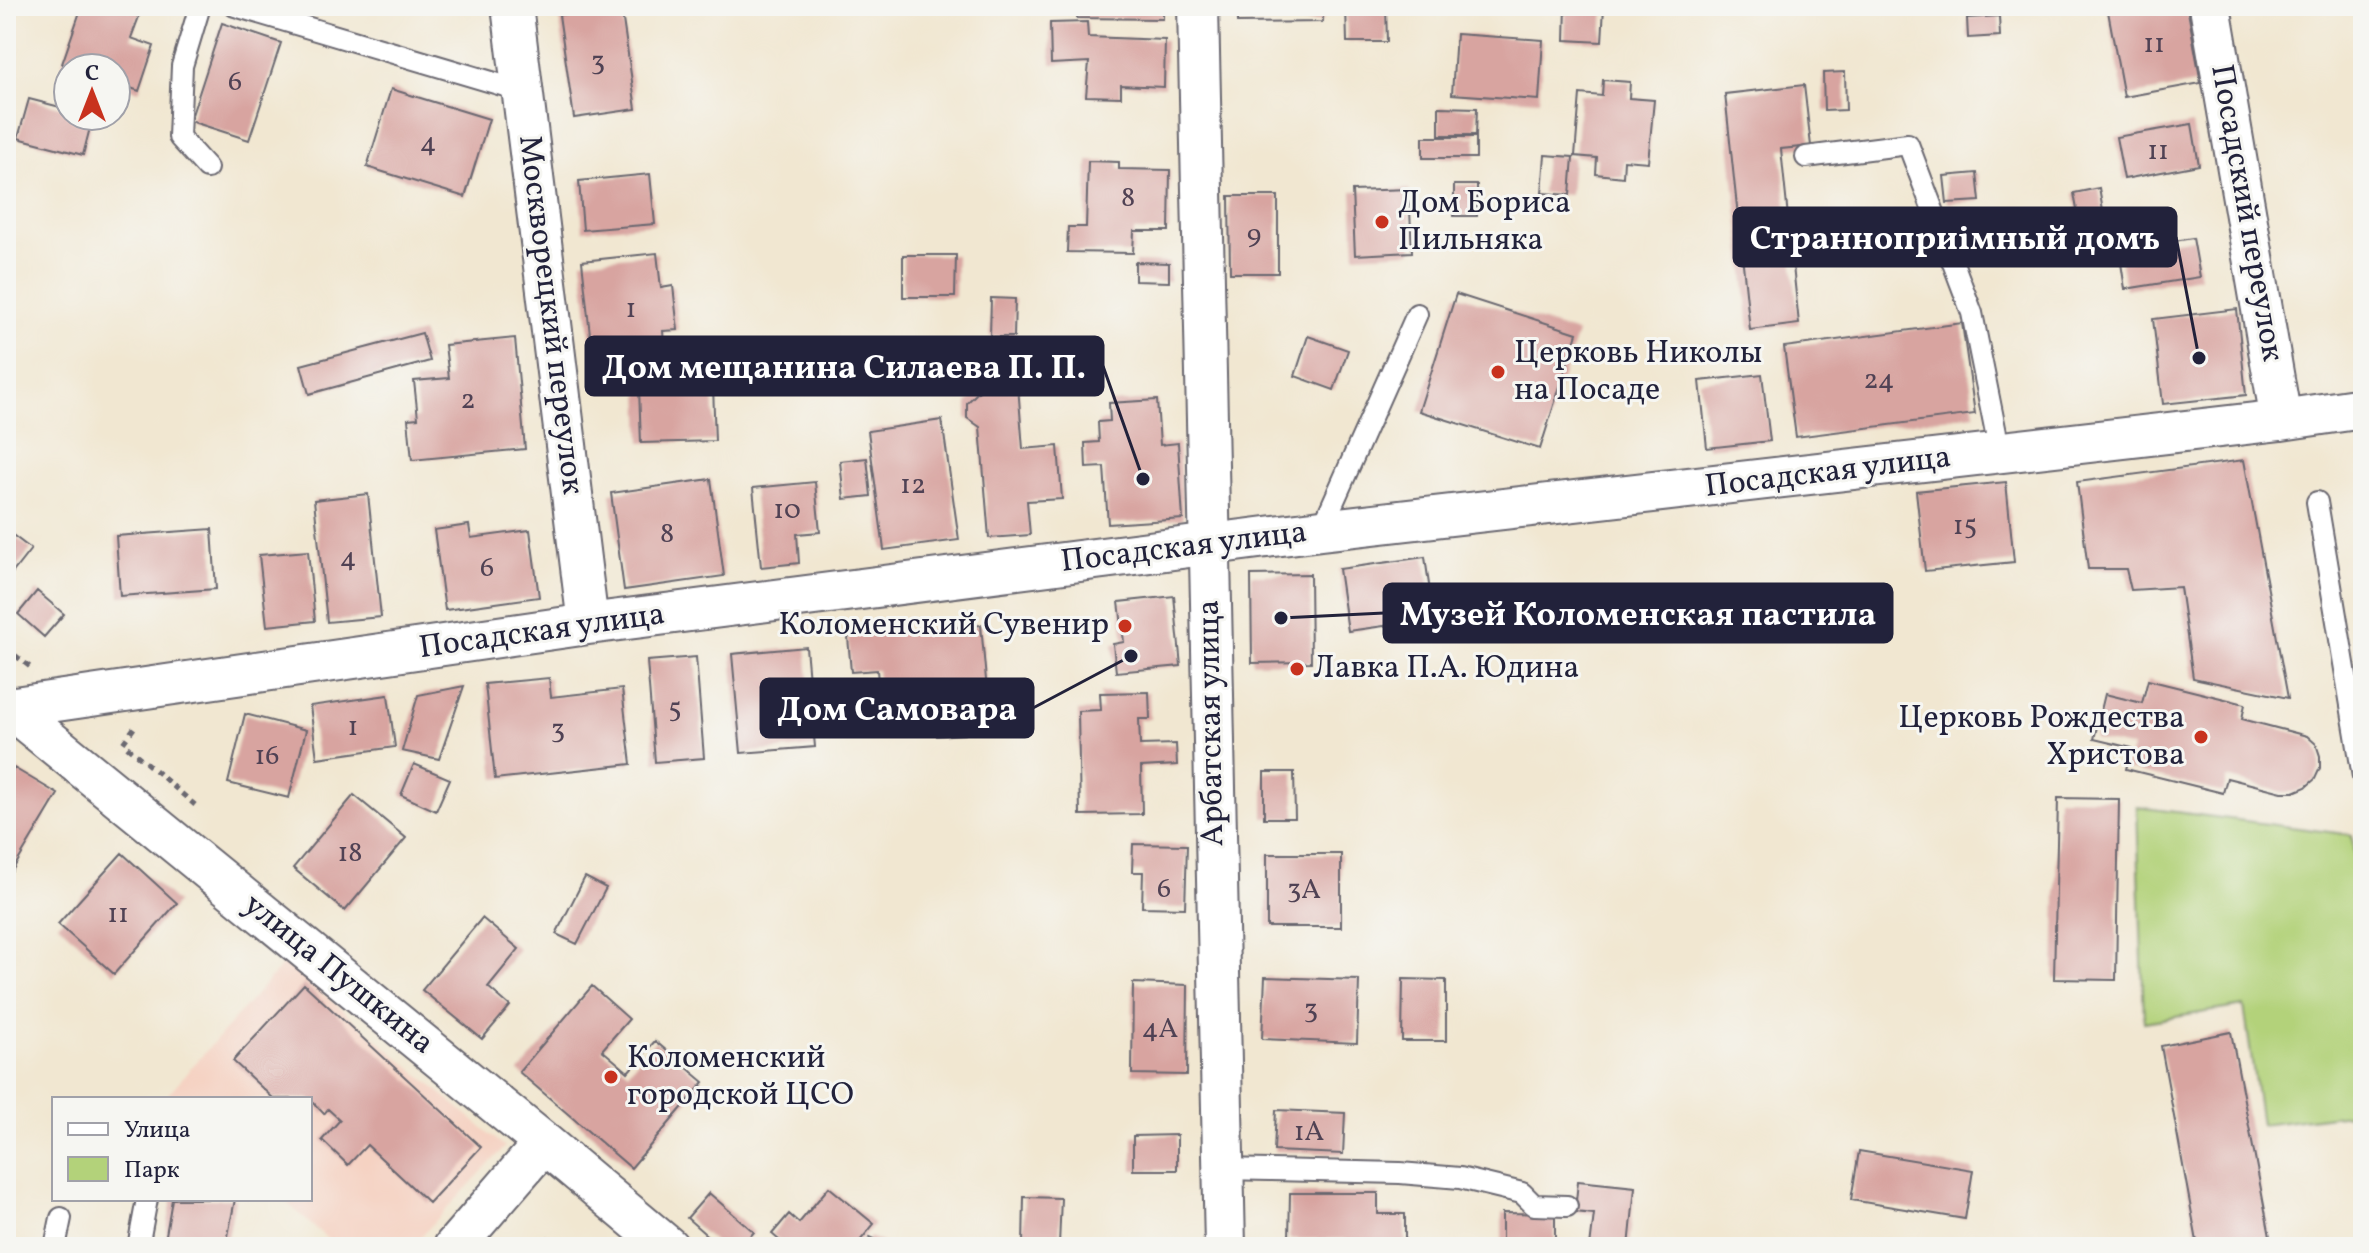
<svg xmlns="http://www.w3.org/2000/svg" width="2369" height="1253" font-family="Vollkorn,serif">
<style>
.built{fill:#f5d2c2}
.green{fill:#b3d27a;stroke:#6a7a5a;stroke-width:2}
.building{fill:#d8a4a0}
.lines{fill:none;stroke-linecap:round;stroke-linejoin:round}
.service-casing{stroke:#6a6770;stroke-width:24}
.minor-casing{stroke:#6a6770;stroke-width:44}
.path{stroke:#6a6770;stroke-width:5;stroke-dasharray:6 6;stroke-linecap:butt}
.service{stroke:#fff;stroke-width:20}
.minor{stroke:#fff;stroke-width:40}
.poi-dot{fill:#c8321e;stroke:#f6f6f2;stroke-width:3}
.labels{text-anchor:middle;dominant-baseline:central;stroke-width:6;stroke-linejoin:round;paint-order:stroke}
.number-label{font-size:28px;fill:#504254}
.poi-label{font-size:32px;fill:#22223b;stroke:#f6f6f2;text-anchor:start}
.street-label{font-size:32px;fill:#22223b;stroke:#f6f6f2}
.leader{fill:none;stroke:#22223b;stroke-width:3}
.callout-dot{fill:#22223b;stroke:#f6f6f2;stroke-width:3}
.callout{fill:#22223b;stroke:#22223b;stroke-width:3}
.callout-label{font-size:34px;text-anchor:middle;font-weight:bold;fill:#fff}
</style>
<rect width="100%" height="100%" fill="#f6f6f2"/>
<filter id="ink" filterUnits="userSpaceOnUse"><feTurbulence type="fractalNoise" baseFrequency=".0125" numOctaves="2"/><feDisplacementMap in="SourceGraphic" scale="16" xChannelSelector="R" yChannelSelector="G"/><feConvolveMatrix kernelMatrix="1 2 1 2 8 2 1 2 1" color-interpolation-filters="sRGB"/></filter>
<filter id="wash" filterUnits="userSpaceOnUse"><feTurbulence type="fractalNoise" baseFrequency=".006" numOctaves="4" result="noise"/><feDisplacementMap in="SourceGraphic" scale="32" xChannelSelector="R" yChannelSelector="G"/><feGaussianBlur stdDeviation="1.8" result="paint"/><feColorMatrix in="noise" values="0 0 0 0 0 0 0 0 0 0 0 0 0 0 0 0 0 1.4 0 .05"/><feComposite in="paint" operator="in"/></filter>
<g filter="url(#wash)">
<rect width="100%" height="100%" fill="#f1e7d1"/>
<path class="built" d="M 285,962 L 505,1147 L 411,1247 L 336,1247 L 283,1199 L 310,1199 L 310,1099 L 173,1099 L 168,1094 Z"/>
<path class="green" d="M 2137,807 L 2352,835 L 2363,947 L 2363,1112 L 2261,1125 L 2244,1006 L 2144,1022 Z"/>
<g id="blocks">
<path class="building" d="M 82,6 L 143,6 L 131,38 L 154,46 L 139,91 L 116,83 L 116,68 L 73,68 L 62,64 Z
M 621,6 L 636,109 L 574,118 L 559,15 Z
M 1078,6 L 1163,6 L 1163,19 L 1077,18 Z
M 1237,6 L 1323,6 L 1323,22 L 1237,23 Z
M 1346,6 L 1386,6 L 1387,42 L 1347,42 Z
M 1566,6 L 1604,7 L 1602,42 L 1565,40 Z
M 2107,6 L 2187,6 L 2201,83 L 2124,97 Z
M 1999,16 L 2000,36 L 1968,38 L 1967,18 Z
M 1087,22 L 1088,37 L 1165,40 L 1164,87 L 1121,85 L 1121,97 L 1086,96 L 1089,62 L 1051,64 L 1050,23 Z
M 222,23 L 281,43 L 249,140 L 190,121 Z
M 1456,34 L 1543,40 L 1539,100 L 1452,94 Z
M 1845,72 L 1846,110 L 1824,111 L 1823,73 Z
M 1603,80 L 1630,82 L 1629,98 L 1654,100 L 1648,162 L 1624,160 L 1623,177 L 1596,174 L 1597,158 L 1575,156 L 1580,94 L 1602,96 Z
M 1804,85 L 1811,146 L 1781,149 L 1799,324 L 1750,330 L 1725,94 Z
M 391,89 L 489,119 L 465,197 L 367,167 Z
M 29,99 L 68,109 L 68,116 L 93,116 L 83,155 L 18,138 Z
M 1439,107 L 1477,108 L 1476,135 L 1439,135 Z
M 2192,124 L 2199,165 L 2124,179 L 2116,137 Z
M 1423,137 L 1476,137 L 1476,158 L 1423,158 Z
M 1545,155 L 1573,157 L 1570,195 L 1542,193 Z
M 1088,161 L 1119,162 L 1119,169 L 1170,170 L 1169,231 L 1134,231 L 1133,253 L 1067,252 L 1068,227 L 1086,227 Z
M 1977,173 L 1980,201 L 1947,203 L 1944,176 Z
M 650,174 L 655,224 L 583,230 L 579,181 Z
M 1454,185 L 1477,185 L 1477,216 L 1454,216 Z
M 2099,188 L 2104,217 L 2079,221 L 2074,193 Z
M 1409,189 L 1412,252 L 1355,255 L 1352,191 Z
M 1229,196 L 1278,196 L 1278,273 L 1230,273 Z
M 2193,238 L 2200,277 L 2125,289 L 2119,250 Z
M 657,253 L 661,288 L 673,286 L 678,330 L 663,331 L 664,345 L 592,353 L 582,261 Z
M 903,255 L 956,255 L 955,297 L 903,297 Z
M 1135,262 L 1169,263 L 1169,282 L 1135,281 Z
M 1456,294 L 1577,333 L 1540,449 L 1419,411 Z
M 991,298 L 1015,299 L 1014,337 L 990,337 Z
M 2237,309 L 2246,395 L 2163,404 L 2153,319 Z
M 1962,323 L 1975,414 L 1796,437 L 1784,347 Z
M 422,333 L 430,361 L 309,394 L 301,365 Z
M 1308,336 L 1348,350 L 1334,390 L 1295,376 Z
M 515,338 L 525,449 L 412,460 L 408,419 L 418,418 L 414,381 L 449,378 L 445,345 Z
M 1762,374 L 1770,441 L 1707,448 L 1700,381 Z
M 713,386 L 715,441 L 641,443 L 639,388 Z
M 1018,386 L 1023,449 L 1058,446 L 1062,499 L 1027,501 L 1030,535 L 989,538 L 980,427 L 967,418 L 967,403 L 981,389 Z
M 1157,400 L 1160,445 L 1178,443 L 1183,519 L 1108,524 L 1104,467 L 1086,468 L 1085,443 L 1099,442 L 1098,422 L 1110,421 L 1109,403 Z
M 942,420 L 959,540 L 884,550 L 868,431 Z
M 867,458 L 871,496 L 844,499 L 840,461 Z
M 2244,460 L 2288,698 L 2193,678 L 2180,587 L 2131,590 L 2126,569 L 2088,569 L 2077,482 Z
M 711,479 L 724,576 L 624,590 L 611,493 Z
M 815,482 L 820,532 L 797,534 L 799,563 L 761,567 L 753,488 Z
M 2006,482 L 2014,562 L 1925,571 L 1916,491 Z
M 368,494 L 381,617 L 327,622 L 314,500 Z
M 469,525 L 471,538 L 530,530 L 539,597 L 445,610 L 434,530 Z
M 212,529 L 216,589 L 120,596 L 116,536 Z
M 6,530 L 31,549 L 6,581 Z
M 308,551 L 315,621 L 267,626 L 259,555 Z
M 1425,557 L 1434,619 L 1348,631 L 1339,569 Z
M 1310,574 L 1311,662 L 1252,663 L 1251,575 Z
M 37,591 L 64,614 L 44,637 L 18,614 Z
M 1174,596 L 1181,666 L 1116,672 L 1113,644 L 1124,642 L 1119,602 Z
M 981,625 L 989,713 L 964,716 L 965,734 L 937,736 L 936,723 L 882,728 L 877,670 L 851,672 L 848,637 Z
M 806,647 L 815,747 L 741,753 L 732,654 Z
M 696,657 L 704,758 L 655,762 L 647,661 Z
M 549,678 L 551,697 L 622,689 L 631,764 L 495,779 L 485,684 Z
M 2148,680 L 2245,704 L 2242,719 L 2307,736 L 2316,744 L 2320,756 L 2320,768 L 2315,779 L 2306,787 L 2294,792 L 2282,792 L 2227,778 L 2223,793 L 2126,769 L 2132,748 L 2094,739 L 2105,694 L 2142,703 Z
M 464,686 L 439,759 L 402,751 L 418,695 Z
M 1149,692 L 1150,719 L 1139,719 L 1140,745 L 1176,744 L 1177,765 L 1141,767 L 1142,814 L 1080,815 L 1078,711 L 1101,710 L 1100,693 Z
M 388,695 L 395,747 L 317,758 L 310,706 Z
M 245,714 L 306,730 L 289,798 L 228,783 Z
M 414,764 L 450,779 L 436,811 L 401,795 Z
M 14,768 L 58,794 L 6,881 L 6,781 Z
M 1264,772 L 1294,772 L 1295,818 L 1264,818 Z
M 354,795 L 406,838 L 345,911 L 293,868 Z
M 2058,798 L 2119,799 L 2116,980 L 2054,979 Z
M 1133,844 L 1187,845 L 1185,908 L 1142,907 L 1143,872 L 1132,872 Z
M 122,853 L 177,903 L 114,974 L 58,924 Z
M 1267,854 L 1341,854 L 1341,927 L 1267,927 Z
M 585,877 L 606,888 L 577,944 L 556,934 Z
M 482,918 L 519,949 L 488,987 L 510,1006 L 482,1039 L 422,990 Z
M 1265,977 L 1359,980 L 1357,1043 L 1262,1039 Z
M 1403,979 L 1446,980 L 1446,1041 L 1402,1041 Z
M 1133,983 L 1188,985 L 1187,1075 L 1132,1074 Z
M 304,984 L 481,1147 L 429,1203 L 367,1145 L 348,1165 L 322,1140 L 340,1120 L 328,1109 L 324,1114 L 310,1099 L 274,1099 L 233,1061 Z
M 592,986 L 629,1019 L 602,1050 L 628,1072 L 655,1041 L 704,1082 L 631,1168 L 519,1072 Z
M 2231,1032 L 2272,1247 L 2198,1247 L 2161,1046 Z
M 1276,1110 L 1345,1113 L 1343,1154 L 1274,1151 Z
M 1177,1135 L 1177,1170 L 1133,1170 L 1133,1136 Z
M 1859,1151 L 1973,1170 L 1965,1219 L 1851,1200 Z
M 1578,1181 L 1635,1187 L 1629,1247 L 1590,1247 L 1594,1214 L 1575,1212 Z
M 829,1187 L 874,1224 L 855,1247 L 787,1247 L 772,1234 L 789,1214 L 799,1223 Z
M 709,1193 L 754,1232 L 741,1247 L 720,1247 L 687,1218 Z
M 1290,1193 L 1378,1193 L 1378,1214 L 1405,1214 L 1405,1247 L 1345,1247 L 1345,1239 L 1289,1239 Z
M 1024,1197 L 1061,1198 L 1059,1245 L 1023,1245 Z
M 172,1199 L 235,1199 L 226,1247 L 164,1247 Z
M 1502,1213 L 1555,1214 L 1555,1247 L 1502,1247 Z
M 548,1237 L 559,1247 L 539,1247 Z
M 870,1237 L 891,1247 L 864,1247 Z"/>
</g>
</g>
<g filter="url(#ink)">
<use href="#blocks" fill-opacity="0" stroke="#6a6770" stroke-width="2"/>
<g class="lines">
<defs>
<path id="service" d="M 200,6 L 182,66 L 179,137 L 207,168
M 235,6 L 522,91
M 1806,157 L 1908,144 L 1972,313 L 2000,453
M 2317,502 L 2363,777
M 1321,530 L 1417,314
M 1223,1169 L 1400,1173 L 1460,1178 L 1522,1193 L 1534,1205 L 1567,1206
M 55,1247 L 61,1218
M 138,1247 L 147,1199"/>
<path id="minor" d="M 512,6 L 588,624
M 1198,6 L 1225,1247
M 2210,6 L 2281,420
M 6,705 L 544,1143 L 668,1247
M 8,708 L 588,624 L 1321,530 L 2281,420 L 2363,408
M 454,1247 L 544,1143"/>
</defs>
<use href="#service" class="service-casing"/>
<use href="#minor" class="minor-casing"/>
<path class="path" d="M 6,648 L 30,667
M 134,728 L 123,743 L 195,805"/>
<use href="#service" class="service"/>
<use href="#minor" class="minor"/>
</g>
</g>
<g class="poi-dot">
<circle cx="1382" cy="222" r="8"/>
<circle cx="1498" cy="372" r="8"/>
<circle cx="1125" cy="626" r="8"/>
<circle cx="1297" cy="669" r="8"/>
<circle cx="2201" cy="737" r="8"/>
<circle cx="611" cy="1077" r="8"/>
</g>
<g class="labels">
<g class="number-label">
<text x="2154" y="44">11</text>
<text x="598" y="62">3</text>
<text x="235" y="82">6</text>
<text x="428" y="143">4</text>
<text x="2158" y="151">11</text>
<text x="1128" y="198">8</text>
<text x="1254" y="235">9</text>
<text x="631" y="309">1</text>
<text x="1879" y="380">24</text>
<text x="468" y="400">2</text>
<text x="913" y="485">12</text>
<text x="787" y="510">10</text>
<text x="1965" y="526">15</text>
<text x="667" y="534">8</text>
<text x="348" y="558">4</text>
<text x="487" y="568">6</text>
<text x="675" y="709">5</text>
<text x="353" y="727">1</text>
<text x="558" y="730">3</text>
<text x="267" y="756">16</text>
<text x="350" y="853">18</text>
<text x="1164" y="889">6</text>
<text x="1304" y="890">3А</text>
<text x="118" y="914">11</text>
<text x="1311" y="1010">3</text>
<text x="1160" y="1029">4А</text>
<text x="1309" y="1132">1А</text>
</g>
<g class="poi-label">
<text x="1398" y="204">Дом Бориса<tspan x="1398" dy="37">Пильняка</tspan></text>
<text x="1514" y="354">Церковь Николы<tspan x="1514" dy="37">на Посаде</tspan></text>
<text x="1109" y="626" text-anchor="end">Коломенский Сувенир</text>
<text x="1313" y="669">Лавка П.А. Юдина</text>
<text x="2185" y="719" text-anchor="end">Церковь Рождества<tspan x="2185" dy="37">Христова</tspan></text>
<text x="627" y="1059">Коломенский<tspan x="627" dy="37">городской ЦСО</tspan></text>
</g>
<g class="street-label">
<text transform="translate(2246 213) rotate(80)">Посадский переулок</text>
<text transform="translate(550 315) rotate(83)">Москворецкий переулок</text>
<text transform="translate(1828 473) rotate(-7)">Посадская улица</text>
<text transform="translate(1184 548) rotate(-7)">Посадская улица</text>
<text transform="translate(542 632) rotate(-8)">Посадская улица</text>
<text transform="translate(1212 723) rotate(-91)">Арбатская улица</text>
<text transform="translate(338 975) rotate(39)">улица Пушкина</text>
</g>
</g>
<path class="leader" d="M2199 358L2176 237M1143 479L1103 366M1281 618L1384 613M1131 656L1033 708"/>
<g class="callout-dot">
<circle cx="2199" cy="358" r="8"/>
<circle cx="1143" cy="479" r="8"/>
<circle cx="1281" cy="618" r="8"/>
<circle cx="1131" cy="656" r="8"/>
</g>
<g class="callout">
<rect x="1734" y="208" width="442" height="58" rx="8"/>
<rect x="586" y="337" width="517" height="58" rx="8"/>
<rect x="1384" y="584" width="508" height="58" rx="8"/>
<rect x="761" y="679" width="272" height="58" rx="8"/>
</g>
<g class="callout-label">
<text x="1955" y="249">Странноприiмный домъ</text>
<text x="844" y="378">Дом мещанина Силаева П. П.</text>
<text x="1638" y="625">Музей Коломенская пастила</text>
<text x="897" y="720">Дом Самовара</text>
</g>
<rect width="2369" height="1253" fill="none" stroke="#f6f6f2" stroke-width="32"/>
<rect x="52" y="1097" width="260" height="104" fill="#f6f6f2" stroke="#a1a1a9" stroke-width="2"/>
<rect x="68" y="1123" width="40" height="12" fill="#ffffff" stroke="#a1a1a9" stroke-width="2"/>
<text x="124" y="1137" font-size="24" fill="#22223b">Улица</text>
<rect x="68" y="1157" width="40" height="24" fill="#b3d27a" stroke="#a1a1a9" stroke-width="2"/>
<text x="124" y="1177" font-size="24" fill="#22223b">Парк</text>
<g transform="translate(92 92)"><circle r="38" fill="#f6f6f2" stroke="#a1a1a9" stroke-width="2"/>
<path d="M0-6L14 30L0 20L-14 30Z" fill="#c8321e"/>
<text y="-12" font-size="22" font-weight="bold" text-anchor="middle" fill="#22223b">С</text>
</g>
</svg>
